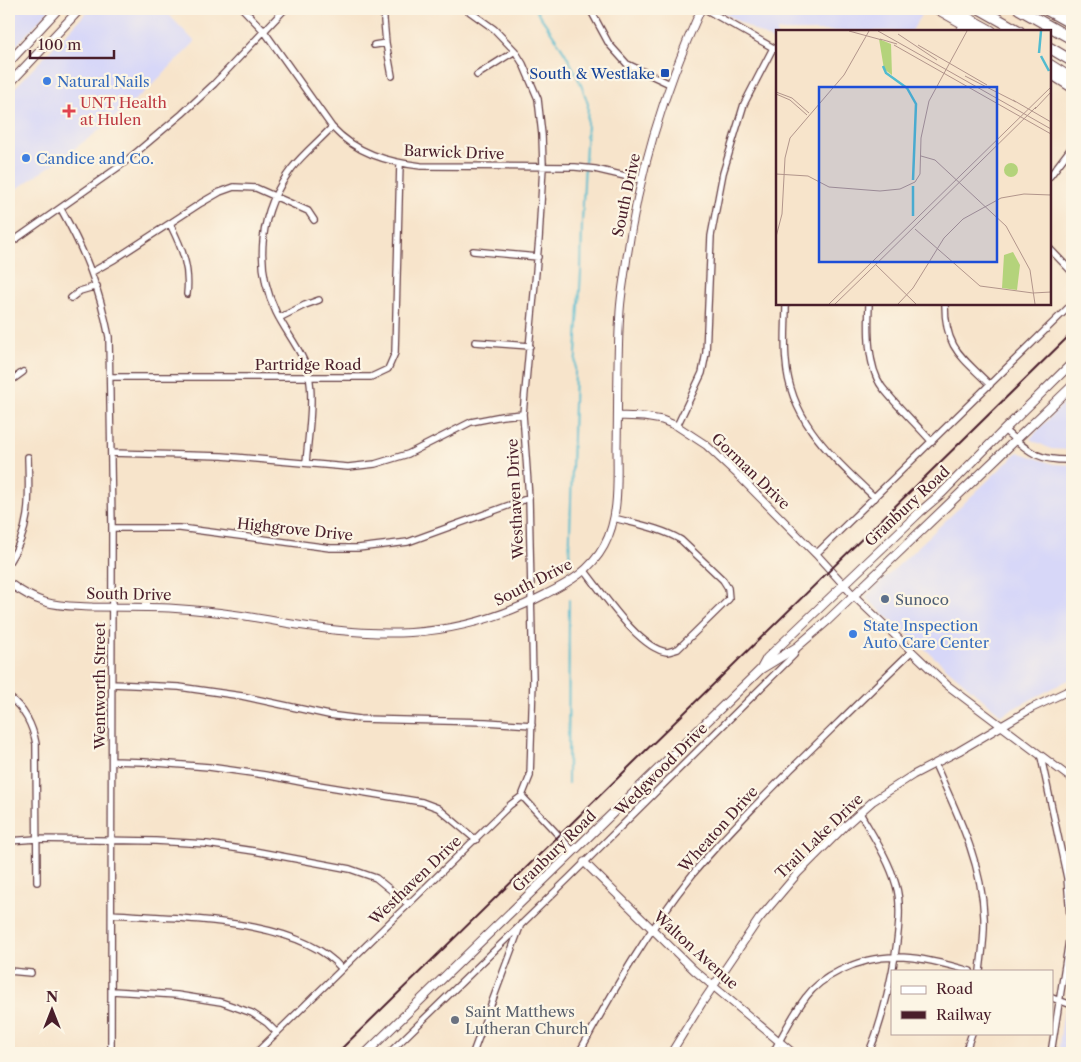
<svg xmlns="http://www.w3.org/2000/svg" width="1081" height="1062" font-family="'Libre Caslon Text',serif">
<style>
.built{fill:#d7d7f8}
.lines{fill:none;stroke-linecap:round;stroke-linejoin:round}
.stream{stroke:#52bbcf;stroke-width:2}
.minor-casing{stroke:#643d43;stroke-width:8}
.tertiary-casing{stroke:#643d43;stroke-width:9}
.secondary-casing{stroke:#643d43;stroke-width:10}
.motorway-casing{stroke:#643d43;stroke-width:12}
.minor{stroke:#fff;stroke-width:5.5}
.tertiary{stroke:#fff;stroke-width:7}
.secondary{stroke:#fff;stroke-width:8}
.motorway{stroke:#fff;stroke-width:10}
.rail{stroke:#4a1f2b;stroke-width:2}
.transit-dot{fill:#1a4fb4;stroke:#fcf5e5;stroke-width:2}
.shop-dot{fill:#3f7fe0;stroke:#fcf5e5;stroke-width:2}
.health-dot{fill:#e0444e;stroke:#fcf5e5;stroke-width:2}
.service-dot{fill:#5c6f8a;stroke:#fcf5e5;stroke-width:2}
.worship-dot{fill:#6b7280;stroke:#fcf5e5;stroke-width:2}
.labels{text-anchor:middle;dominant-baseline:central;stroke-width:4.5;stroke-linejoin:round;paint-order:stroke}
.transit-label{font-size:15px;fill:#164399;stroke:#fcf5e5;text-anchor:end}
.shop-label{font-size:15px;fill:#366cbe;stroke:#fcf5e5;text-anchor:start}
.health-label{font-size:15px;fill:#be3a42;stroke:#fcf5e5;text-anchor:start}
.street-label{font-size:15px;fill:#4a1f2b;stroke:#fcf5e5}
.service-label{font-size:15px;fill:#4e5e75;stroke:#fcf5e5;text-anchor:start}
.worship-label{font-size:15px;fill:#5b616d;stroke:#fcf5e5;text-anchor:start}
.inset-river{fill:none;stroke:#52bbcf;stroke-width:2.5}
.inset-road{fill:none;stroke:#b2958b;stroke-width:1}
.view{fill:#1d4ed8;fill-opacity:0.15;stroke:#1d4ed8;stroke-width:2.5}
.inset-edge{fill:none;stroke:#4a1f2b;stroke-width:2.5}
</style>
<rect width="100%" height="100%" fill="#fcf5e5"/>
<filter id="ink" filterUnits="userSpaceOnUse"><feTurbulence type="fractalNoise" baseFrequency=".02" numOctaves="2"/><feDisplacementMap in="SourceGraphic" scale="10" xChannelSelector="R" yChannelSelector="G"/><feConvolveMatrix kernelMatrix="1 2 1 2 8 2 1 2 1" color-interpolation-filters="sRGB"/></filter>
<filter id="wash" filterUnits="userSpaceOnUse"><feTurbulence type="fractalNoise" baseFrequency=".0096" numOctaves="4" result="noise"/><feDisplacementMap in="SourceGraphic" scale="20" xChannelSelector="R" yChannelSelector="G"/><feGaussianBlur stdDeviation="1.12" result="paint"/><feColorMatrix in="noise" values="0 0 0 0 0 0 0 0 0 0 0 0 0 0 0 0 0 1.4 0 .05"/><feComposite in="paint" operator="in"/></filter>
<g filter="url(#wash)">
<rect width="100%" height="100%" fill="#f7e4cb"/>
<path class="built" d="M 9,9 L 50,9 L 9,53 Z
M 90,9 L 174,9 L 169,15 L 195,42 L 151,86 L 101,129 L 58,161 L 9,194 L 9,94 Z
M 717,9 L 924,9 L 912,31 L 777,31 L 777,43 Z
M 1072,394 L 1072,450 L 1051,449 L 1030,439 Z
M 1018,452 L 1053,464 L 1072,465 L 1072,678 L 1001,715 L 865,597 Z
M 1064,1010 L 1072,1013 L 1072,1053 L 1058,1053 Z"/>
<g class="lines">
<path class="stream" d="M 535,9 C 558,41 576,66 588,104 L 582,222 L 581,272 L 575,371 L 569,566
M 568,784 L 569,600"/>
</g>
</g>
<g filter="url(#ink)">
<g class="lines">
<defs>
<path id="minor" d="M 243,9 L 264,31 L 332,127 C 356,153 387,162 421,166 L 575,167 L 595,169 L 642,180
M 383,9 L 386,43 L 392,76
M 590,9 L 609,44 L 627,64 L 670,84
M 705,9 L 777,50
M 959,31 L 963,24
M 374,45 L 386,43
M 477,75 L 515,51
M 1050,176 L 1072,147
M 61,209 C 86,254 99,287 109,337 L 112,528 L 111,1053
M 170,224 C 182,248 190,267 187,294
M 9,244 L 120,166 L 182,114 L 214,84 L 285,9
M 1050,249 L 1072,272
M 473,251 L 538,257
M 92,272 L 115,259 L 201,203 L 220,192 L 234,187 L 256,188 L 308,211 L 314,220
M 71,298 L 80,291 L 97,286
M 786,304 C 786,323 784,342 786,361 C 790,422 834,458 875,498
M 869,304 C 868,329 867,366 882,387 C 897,406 916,424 932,442
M 945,304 C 945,348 961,356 990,385
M 279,318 L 305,305 L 319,300
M 475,342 L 530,346
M 110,377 L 371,377 L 388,369 L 395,353 L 400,163
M 9,380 L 12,380 L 23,372
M 677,426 L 702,373 L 706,353 L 711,236 L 723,173 L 744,104 L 773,48
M 1004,430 C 1029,452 1037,461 1072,460
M 111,453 L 222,456 L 348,467 L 375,464 L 408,454 L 471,422 L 502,416 L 523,414
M 306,463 C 308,438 314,400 309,376 C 304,353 286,333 276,312 C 253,264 260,210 292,168 C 304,153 319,141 332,127
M 112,528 L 180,528 L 330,548 L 358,548 L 408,542 L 529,498
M 816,554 L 1072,304
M 9,562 C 32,528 29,496 28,457
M 585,571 C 602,592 639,649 667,652 C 670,652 674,650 678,649 L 729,599 L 728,588 L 723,580 L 681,540 C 661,528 636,524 614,518
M 112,684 L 179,687 L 242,696 L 329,715 L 360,719 L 486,722 L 532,725
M 9,697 C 24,708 33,726 36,744 L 37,882
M 1041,757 L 1067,878 L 1071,928 L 1051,1053
M 112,761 L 144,762 L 209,767 L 265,775 L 306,783 L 422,802 L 438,808 L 476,840
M 935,764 C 957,813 982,862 984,917 C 985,935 982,953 980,971
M 522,796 L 573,851
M 860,813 C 873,836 889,860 896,885 C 907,919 885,1021 868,1053
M 9,841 L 36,839 L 155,841 L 207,844 L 254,851 L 350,869 L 376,878 L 408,904
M 112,914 C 176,919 298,917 342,969
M 9,971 L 31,973
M 112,991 L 177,995 L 221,1002 L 252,1013 L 267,1023 L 277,1033
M 1052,998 L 1072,1005
M 256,1053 L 510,805 L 522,796 L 530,776 L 533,680 L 531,591 L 529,498 L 523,414 L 539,239 L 543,166 L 542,135 L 538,99 L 523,64 L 515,51 L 494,29 L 466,9
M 389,1053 L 569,878 L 794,655 L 797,647
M 473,1053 L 521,924
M 579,1053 C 613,991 648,930 692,875 C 722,838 757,804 790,770 C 831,730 871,690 912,651
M 773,1053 C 783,1034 793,1014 806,997 C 814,986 827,977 839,971 C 884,948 923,957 970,971
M 965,1053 L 972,1033"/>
<path id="tertiary" d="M 618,416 L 644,417 L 662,420 L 677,426 L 706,445 L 737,474 L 816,554 L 854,596 L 947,685 L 1072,779
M 9,583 C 20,591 32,598 45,602 C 60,607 77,606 92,607 C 118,607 144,607 169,608 C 203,610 236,614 269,620 C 369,639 454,643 546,594 C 570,582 591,570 604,546 C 620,517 617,480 617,447 C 618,402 617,356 620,311 C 621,295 624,279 626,264 C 638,175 664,90 701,9
M 584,862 L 694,970 L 793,1053
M 671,1053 L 702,1003 L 759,919 L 798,873 L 845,826 L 873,801 L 913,775 L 959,751 L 1032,708 L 1072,689"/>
<path id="secondary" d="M 936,9 L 975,31
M 1064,9 L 1072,13
M 9,62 L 58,9
M 1050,74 L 1072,88
M 9,84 L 80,9
M 761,669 L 797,647 L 827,621 L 1072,386
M 366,1053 L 761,669 L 767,658 L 920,512 L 942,493 L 1004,430 L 1072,363"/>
<path id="motorway" d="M 951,9 L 991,31
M 980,9 L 1019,31
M 1019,9 L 1072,39
M 1045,9 L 1072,24
M 1050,48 L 1072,61
M 1050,65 L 1072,79"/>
</defs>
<use href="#minor" class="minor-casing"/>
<use href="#tertiary" class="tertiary-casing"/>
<use href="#secondary" class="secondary-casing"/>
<use href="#motorway" class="motorway-casing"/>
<use href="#minor" class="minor"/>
<use href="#tertiary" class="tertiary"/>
<use href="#secondary" class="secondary"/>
<use href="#motorway" class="motorway"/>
<path class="rail" d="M 337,1053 L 1072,333"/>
</g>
</g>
<rect class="transit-dot" x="660" y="68" width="10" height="10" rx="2.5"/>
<g class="shop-dot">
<circle cx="47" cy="81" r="5"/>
<circle cx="26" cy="158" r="5"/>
<circle cx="853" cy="634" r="5"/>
</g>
<path class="health-dot" d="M66.5 103.5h5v5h5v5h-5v5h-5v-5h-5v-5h5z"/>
<circle class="service-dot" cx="885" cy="599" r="5"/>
<circle class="worship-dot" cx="455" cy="1020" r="5"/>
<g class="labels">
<g class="transit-label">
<text x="655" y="73">South &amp; Westlake</text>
</g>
<g class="shop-label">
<text x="57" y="81">Natural Nails</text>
<text x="36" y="158">Candice and Co.</text>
<text x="863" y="625">State Inspection<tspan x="863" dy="17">Auto Care Center</tspan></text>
</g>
<g class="health-label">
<text x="80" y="102">UNT Health<tspan x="80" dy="17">at Hulen</tspan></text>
</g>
<g class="street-label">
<text transform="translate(454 152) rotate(2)">Barwick Drive</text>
<text transform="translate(626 195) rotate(-78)">South Drive</text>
<text x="308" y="364">Partridge Road</text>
<text transform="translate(751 471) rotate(44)">Gorman Drive</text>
<text transform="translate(515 499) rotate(-93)">Westhaven Drive</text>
<text transform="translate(907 506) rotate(-43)">Granbury Road</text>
<text transform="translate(295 529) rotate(6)">Highgrove Drive</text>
<text transform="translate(533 582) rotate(-27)">South Drive</text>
<text transform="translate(129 594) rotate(1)">South Drive</text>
<text transform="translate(99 686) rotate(-90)">Wentworth Street</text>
<text transform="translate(661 769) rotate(-45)">Wedgwood Drive</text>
<text transform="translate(718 829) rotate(-48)">Wheaton Drive</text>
<text transform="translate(819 836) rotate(-44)">Trail Lake Drive</text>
<text transform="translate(554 851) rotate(-44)">Granbury Road</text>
<text transform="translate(415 880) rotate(-44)">Westhaven Drive</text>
<text transform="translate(696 950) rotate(42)">Walton Avenue</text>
</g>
<g class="service-label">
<text x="895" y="599">Sunoco</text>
</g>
<g class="worship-label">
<text x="465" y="1011">Saint Matthews<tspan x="465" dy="17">Lutheran Church</tspan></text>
</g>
</g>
<g transform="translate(776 30)">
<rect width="275" height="275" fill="#f7e4cb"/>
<path d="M 103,9 L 115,14 L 116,45 L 108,39 ZM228 140a7 7 0 1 1 14 0a7 7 0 1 1-14 0ZM 237,222 L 244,235 L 241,260 L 226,258 L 228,225 Z" fill="#b4d37b"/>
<path class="inset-river" d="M 263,23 L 265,1M 265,26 L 273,41M 107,36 L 110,43 L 131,58 L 140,74 L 137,150M 137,186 L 137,156"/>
<path class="inset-road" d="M 73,1 L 106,10M 102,1 L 275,99M 122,4 L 161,30M 104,9 L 121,14M 118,15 L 275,104M 142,15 L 211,55M 189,46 L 240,72M 0,62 L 16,68 L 33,83M 0,64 L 14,70 L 31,85M 237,70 L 275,92M 259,79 L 275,62M 145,126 L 159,130 L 230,196 L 254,240 L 259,274M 0,144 L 32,146 L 53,157 L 104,161 L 124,159 L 139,152 L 144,144 L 145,108 L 153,71 L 191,1M 139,199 L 204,256 L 257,263 L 275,262M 0,207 L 6,184 L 9,128 L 14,108 L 68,45 L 93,1M 100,235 L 140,274M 88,246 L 260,77M 53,274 L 275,57M 59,274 L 90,244M 122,274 L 137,258 L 168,208 L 187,189 L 225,168 L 248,164 L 275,165"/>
<path class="view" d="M 43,57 L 221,57 L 221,232 L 43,232 Z"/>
<rect width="275" height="275" class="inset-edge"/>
</g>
<rect width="1081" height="1062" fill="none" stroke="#fcf5e5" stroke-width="30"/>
<rect x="891" y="970" width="162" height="65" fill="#fcf5e5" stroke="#b59f9b"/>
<rect x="901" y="986" width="25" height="8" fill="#ffffff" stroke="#b59f9b"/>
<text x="936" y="994" font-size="15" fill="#4a1f2b">Road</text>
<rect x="901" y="1011" width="25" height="8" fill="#4a1f2b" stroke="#b59f9b"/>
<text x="936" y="1020" font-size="15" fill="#4a1f2b">Railway</text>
<g transform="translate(52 1010)" stroke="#fcf5e5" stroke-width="4" paint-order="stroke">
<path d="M0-4L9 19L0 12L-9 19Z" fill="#4a1f2b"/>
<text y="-8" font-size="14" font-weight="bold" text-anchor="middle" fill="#4a1f2b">N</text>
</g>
<path d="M30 50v8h84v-8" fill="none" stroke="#4a1f2b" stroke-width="2.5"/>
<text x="38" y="50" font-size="15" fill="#4a1f2b" stroke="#fcf5e5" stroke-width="4" paint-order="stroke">100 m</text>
</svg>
